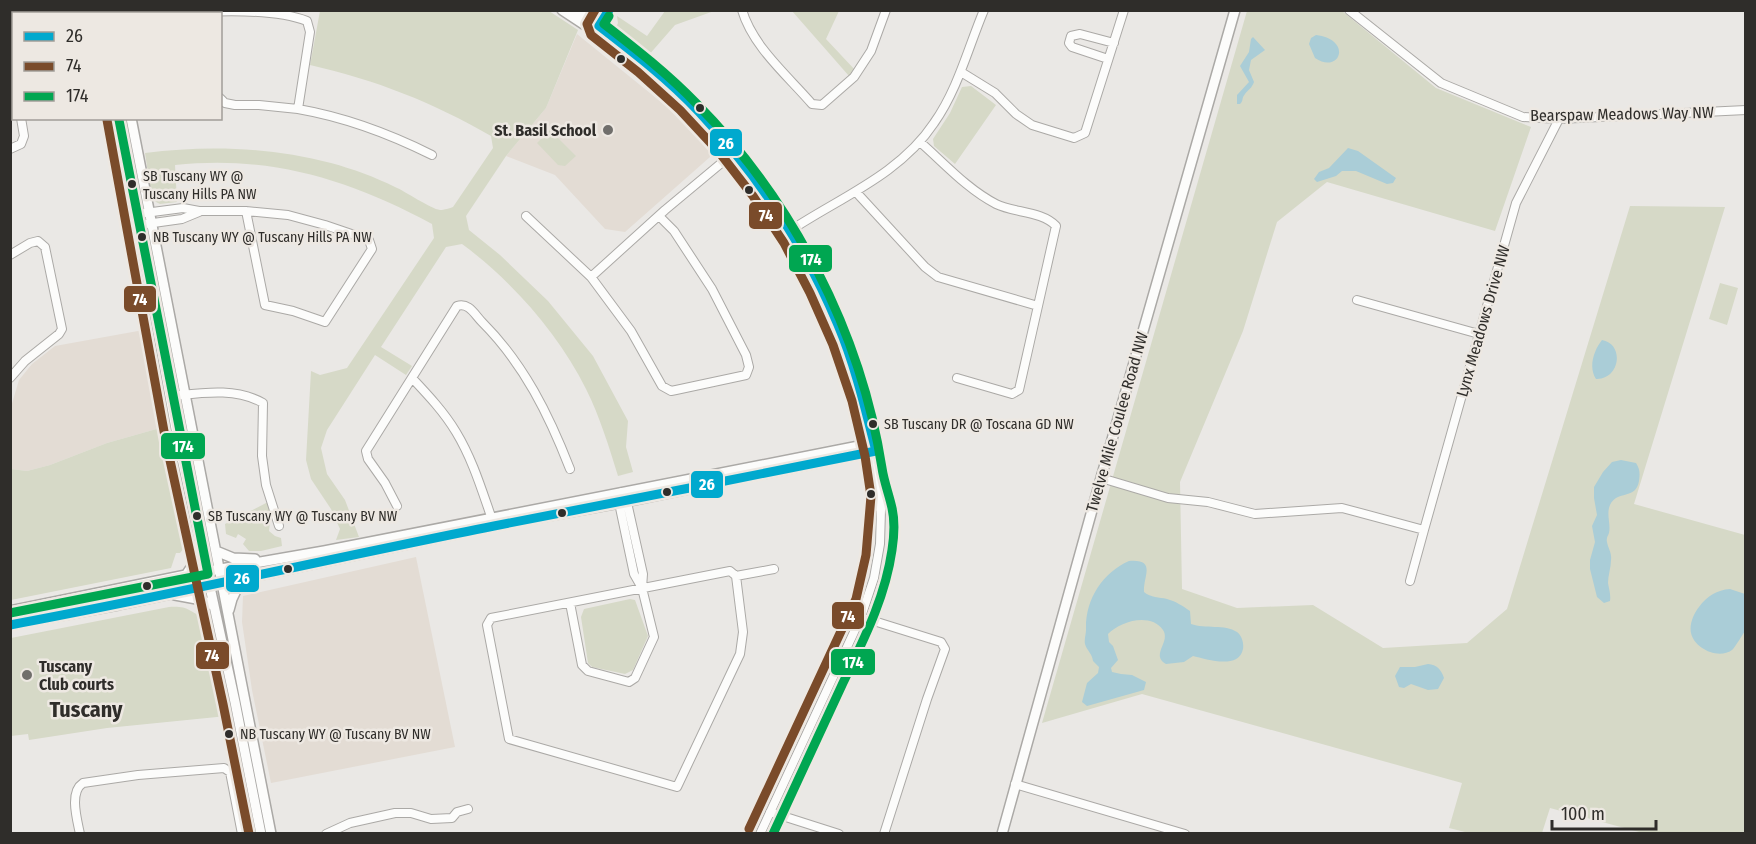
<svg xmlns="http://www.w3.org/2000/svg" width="1756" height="844" font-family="'Fira Sans Condensed',sans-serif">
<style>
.built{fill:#e3dcd4}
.green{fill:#d6d9c7}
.water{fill:#aacdd7}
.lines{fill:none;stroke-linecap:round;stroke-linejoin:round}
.minor-casing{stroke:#aba9a6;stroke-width:10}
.tertiary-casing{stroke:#aba9a6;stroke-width:12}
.minor{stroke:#fcfcfb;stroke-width:8}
.tertiary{stroke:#fcfcfb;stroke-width:9}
.bus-1-casing{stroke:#ede8e2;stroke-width:14}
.bus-2-casing{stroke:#ede8e2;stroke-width:14}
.bus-3-casing{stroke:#ede8e2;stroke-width:14}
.bus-1{stroke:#00a9ce;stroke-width:9}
.bus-2{stroke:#7a4b2a;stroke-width:9}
.bus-3{stroke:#00a651;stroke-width:9}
.bus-dot{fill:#2f2d2a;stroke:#ede8e2;stroke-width:2}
.poi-dot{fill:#706e6b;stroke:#ede8e2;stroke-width:2}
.labels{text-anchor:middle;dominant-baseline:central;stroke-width:5;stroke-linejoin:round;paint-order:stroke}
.bus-label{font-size:14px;fill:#2f2d2a;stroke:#ede8e2;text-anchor:start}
.street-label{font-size:16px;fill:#2f2d2a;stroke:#ede8e2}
.poi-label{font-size:16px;font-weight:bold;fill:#2f2d2a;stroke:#ede8e2;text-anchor:end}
.district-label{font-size:22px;font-weight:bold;fill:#2f2d2a;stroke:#ede8e2}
.line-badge{stroke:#ede8e2;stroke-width:2}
.badge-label{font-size:16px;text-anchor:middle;font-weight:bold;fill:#fff}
</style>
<rect width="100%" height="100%" fill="#eae8e5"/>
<path class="built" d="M 577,34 L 666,106 L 709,151 L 710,157 L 625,232 L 605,229 L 555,175 L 506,156 L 546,108 Z
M 149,329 L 167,426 L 107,443 L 50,465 L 27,471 L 11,469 L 11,407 L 19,380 L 32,364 L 55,346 Z
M 416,557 L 455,747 L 271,783 L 252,690 L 242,622 L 243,596 Z"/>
<path class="green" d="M 320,11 L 549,11 L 578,30 L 546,108 L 506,156 L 466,216 L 469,230 L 500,255 L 548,301 L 593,356 L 628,421 L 626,447 L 633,472 L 618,476 C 609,447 600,417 586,389 C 559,334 511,280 462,244 L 446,247 L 381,347 L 412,366 L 406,375 L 375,355 L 327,430 L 321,448 L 327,474 L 345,500 L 359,537 L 336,540 L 340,529 L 331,509 L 311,479 L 306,460 L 311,371 L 320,375 L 347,368 L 434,238 L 432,224 C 348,179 270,155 175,165 L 177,202 L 160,204 L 152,200 L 145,153 C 207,145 270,147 331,163 C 353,169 375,177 395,187 C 405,191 431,209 440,210 C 444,210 450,208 453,207 L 493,148 L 491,136 C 432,102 376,80 310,65 Z
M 714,11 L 675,25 L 648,56 L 615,30 L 618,23 L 617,16 L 647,36 L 665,11 Z
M 792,11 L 839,11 L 826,39 L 855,70 L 849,76 Z
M 1247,11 L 1342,11 L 1436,88 L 1531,127 L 1495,231 L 1327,182 L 1277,222 L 1243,331 L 1180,482 L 1182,589 L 1237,608 L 1313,605 L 1383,648 L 1467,643 L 1507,609 L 1630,206 L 1725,207 L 1634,504 L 1745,535 L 1745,833 L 1643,833 L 1550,808 L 1542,833 L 1469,833 L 1449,828 L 1462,783 L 1142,694 L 1042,723 Z
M 971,86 L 996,105 L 955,164 L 934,146 L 933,139 L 950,113 L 962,87 Z
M 550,130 L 576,156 L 565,166 L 558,165 L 537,143 Z
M 1720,283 L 1738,288 L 1727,325 L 1709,319 Z
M 167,426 L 188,534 L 188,543 L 180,553 L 176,553 L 171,568 L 11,600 L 11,469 L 27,471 L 50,465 L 107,443 Z
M 268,502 L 271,514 L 269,531 L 275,536 L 281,538 L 282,546 L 261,551 L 249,551 L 243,544 L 246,539 L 238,534 L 236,538 L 226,534 L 225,524 Z
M 630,599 L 635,600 L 648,636 L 633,670 L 625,674 L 592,667 L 588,663 L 581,617 L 584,609 Z
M 169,607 C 190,606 187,611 205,618 L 227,716 L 107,728 L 29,740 L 28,734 L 11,736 L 11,638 Z"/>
<path class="water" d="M 1316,35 C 1354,40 1339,75 1315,58 L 1309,44 L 1311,38 Z
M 1253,37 L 1265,50 L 1251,60 L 1249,70 L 1254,82 C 1252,88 1248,90 1245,94 C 1241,99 1244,100 1240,104 L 1237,104 L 1237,95 L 1249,82 L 1240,66 L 1249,52 L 1251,39 Z
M 1348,148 L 1358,151 L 1396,178 L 1393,183 L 1387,184 L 1356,171 L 1342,171 L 1336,176 L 1317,182 L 1314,179 L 1319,172 L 1329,168 Z
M 1602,340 C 1625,344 1620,380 1596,379 C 1588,367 1594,350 1602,340 Z
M 1621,460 L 1636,463 C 1640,469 1640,474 1639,481 C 1636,500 1617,490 1610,505 C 1606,514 1611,524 1609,533 C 1608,536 1606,538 1607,542 C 1608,548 1612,553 1611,560 C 1611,568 1608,575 1608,583 C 1609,589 1611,595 1610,601 L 1604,603 L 1597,597 L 1590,569 L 1590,560 L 1595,542 L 1592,526 L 1597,515 L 1594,498 L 1594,487 L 1603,472 L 1612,462 Z
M 1129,561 C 1157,559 1143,576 1144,592 C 1151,598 1159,597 1167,599 C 1175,601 1183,606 1190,611 L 1191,624 C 1205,629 1225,624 1237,632 C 1242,636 1244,643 1243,649 C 1239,670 1206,659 1193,656 L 1184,662 L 1166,664 C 1150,655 1171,642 1163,630 C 1151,612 1120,621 1108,634 L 1109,642 L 1113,646 L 1118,660 L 1111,668 L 1112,672 L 1121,674 L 1132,675 L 1146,682 L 1144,690 L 1087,706 L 1082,702 L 1087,683 L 1098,673 L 1099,667 L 1093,661 C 1092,653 1087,651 1085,644 C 1084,640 1086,634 1086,630 C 1085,600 1102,573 1129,561 Z
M 1730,589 L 1745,594 C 1746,602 1748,624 1745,631 C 1743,634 1734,649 1732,650 C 1718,660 1694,648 1691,633 C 1689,624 1694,613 1699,607 C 1707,596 1717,590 1730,589 Z
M 1428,664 C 1437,665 1441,669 1444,678 L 1438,689 L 1428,690 L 1411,684 L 1404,688 L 1399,687 L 1395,676 L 1400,667 L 1415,667 Z"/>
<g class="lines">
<defs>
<path id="minor" d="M 599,10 L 592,21 L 591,29 L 599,26 L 609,10
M 742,10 C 753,47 788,76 812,104 L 822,105 L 854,77 L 871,51 L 886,10
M 1349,10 L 1441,83 L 1523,117 L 1559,119 L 1746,110
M 171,14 C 208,11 273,8 307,21 L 310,32 L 298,109 L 259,105 L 235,105 L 225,103 L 220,98
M 10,50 L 14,49
M 1108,59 L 1072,47 L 1069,43 L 1071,36 L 1080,34 L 1114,43
M 10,67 L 14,81
M 961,72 L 995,93 L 1016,114 L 1032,125 L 1074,138 L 1085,133 L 1124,10
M 298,109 C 344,117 390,134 432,155
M 10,149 L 21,144 L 24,136 L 21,118
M 856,192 L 925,267 L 938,277 L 1038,306 L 1056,226 C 1042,211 1014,213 996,204 C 967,189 944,163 920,142
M 137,214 L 183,208 L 199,211 L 246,211 L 288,215 L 325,225 L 369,240 L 372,249 L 325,322 L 293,311 L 265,305 L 246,211
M 526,216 L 591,277
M 659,216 L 674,231 L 712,289 L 746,355 L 749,367 L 746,375 L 676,390 L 671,391 L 662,386 L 631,331 L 591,277 L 665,210 L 731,155
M 139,225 L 182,219 L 199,212
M 785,234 C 836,199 899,176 934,123 C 958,89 968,48 984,10
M 10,255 L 30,243 L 38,241 L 45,247 L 62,329 L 59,334 L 25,361 L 10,378
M 1357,300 L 1479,334
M 412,378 C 428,395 444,412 456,432 C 473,460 482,491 493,522
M 957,378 L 1012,394 L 1019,390 L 1038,306
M 170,396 C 201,393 235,387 263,403 L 262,456 L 266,485 L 279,526
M 868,453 L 875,495 L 880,509
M 1101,478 L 1168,498 L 1208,502 L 1255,514 L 1342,508 L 1424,530 L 1516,203 L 1559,119
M 626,498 L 643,574 L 642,588
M 397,506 L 385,483 L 368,459 L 366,451 L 457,306 C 469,302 475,315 482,322 C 524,364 549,415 570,469
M 730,571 L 736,576 L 743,632 L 740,654 L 677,787 L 509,739 L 487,625 L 491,618 Z
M 736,576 L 774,569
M 1410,581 L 1424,530
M 570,603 L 582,665 L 588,671 L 629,682 L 635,678 L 654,637 L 642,588 L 634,574 L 619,503 L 622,492
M 861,617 L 941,642 L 945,649 L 927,699 L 884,834
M 1015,784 L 1185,834
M 770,812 L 839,834
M 80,834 C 77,819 69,792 83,783 L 138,775 L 224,768 L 230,772 L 242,834
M 326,834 L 350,823 L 395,813 L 411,813 L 431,819 L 452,818 L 457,812 L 468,809
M 760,834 L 861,617 L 874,578 L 880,544 L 881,510 L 883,495 L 876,451"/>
<path id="tertiary" d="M 98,10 L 99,14
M 109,10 L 109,14
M 562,10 C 722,110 827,264 866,448
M 119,118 L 178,440 L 235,702 L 261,834
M 131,118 L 271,834
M 216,551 L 233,558 L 255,559
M 186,575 L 192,566 L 198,544
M 175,595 L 202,600 L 214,606
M 229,610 L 232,599 L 242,578
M 10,611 L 186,575 L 324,551 L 874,443
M 10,625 L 118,605 L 494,526 L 619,503 L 876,451 C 840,272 733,107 576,10
M 1002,834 L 1101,478 L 1235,10"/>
</defs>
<use href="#minor" class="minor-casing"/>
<use href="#tertiary" class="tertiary-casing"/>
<use href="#minor" class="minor"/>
<use href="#tertiary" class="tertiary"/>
<defs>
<path id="bus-1" d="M 10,625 C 172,595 333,558 494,526 C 621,501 749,477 876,451 C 865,408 855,365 838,325 C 805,246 757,174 699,112 C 669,80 634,53 599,26 L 609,10"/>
<path id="bus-2" d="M 595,10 L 587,24 L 591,35 L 638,72 L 680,110 L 719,152 L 753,196 L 784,243 L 810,293 L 833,345 L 852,401 L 865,456 L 871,496 L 866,555 L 856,599 L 749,829
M 107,120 L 166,442 L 223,704 L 249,834"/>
<path id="bus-3" d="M 609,16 L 604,24 C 636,49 668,74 696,103 C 793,201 861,332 882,468 C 884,482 889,494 892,508 C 895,521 894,537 892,550 C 885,599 863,641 842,685 C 819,735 796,784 773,834
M 10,613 L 208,574 L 119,120"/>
</defs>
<use href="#bus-1" class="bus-1-casing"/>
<use href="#bus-2" class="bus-2-casing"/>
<use href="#bus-3" class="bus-3-casing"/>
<use href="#bus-1" class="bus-1"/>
<use href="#bus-2" class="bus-2"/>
<use href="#bus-3" class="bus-3"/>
</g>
<g class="bus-dot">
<circle cx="621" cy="59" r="5"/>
<circle cx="700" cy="108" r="5"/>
<circle cx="132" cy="184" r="5"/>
<circle cx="749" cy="190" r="5"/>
<circle cx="142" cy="237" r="5"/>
<circle cx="873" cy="424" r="5"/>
<circle cx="667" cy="492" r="5"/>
<circle cx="871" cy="494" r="5"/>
<circle cx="562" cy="513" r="5"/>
<circle cx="197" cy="516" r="5"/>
<circle cx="288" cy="569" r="5"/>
<circle cx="147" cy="586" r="5"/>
<circle cx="229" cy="734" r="5"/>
</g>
<g class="poi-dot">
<circle cx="608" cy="130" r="6"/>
<circle cx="27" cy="675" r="6"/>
</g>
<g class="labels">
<g class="bus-label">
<text x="143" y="176">SB Tuscany WY @<tspan x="143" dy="18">Tuscany Hills PA NW</tspan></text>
<text x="153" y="237">NB Tuscany WY @ Tuscany Hills PA NW</text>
<text x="884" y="424">SB Tuscany DR @ Toscana GD NW</text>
<text x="208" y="516">SB Tuscany WY @ Tuscany BV NW</text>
<text x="240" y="734">NB Tuscany WY @ Tuscany BV NW</text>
</g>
<g class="street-label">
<text transform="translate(1622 114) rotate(-1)">Bearspaw Meadows Way NW</text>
<text transform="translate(1483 321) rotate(-74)">Lynx Meadows Drive NW</text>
<text transform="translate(1117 422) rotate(-74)">Twelve Mile Coulee Road NW</text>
</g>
<g class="poi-label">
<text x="596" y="130">St. Basil School</text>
<text x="39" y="666" text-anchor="start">Tuscany<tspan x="39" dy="18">Club courts</tspan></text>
</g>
<g class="district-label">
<text x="86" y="709">Tuscany</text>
</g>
</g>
<g class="line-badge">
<rect x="709" y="128" width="34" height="29" rx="6" fill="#00a9ce"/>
<rect x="748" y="201" width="35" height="29" rx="6" fill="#7a4b2a"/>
<rect x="788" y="244" width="45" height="29" rx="6" fill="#00a651"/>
<rect x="123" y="285" width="34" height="28" rx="6" fill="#7a4b2a"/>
<rect x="160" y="432" width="46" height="28" rx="6" fill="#00a651"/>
<rect x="690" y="470" width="34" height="29" rx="6" fill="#00a9ce"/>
<rect x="225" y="564" width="35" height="29" rx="6" fill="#00a9ce"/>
<rect x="831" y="601" width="34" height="29" rx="6" fill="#7a4b2a"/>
<rect x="195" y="641" width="35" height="29" rx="6" fill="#7a4b2a"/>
<rect x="830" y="648" width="46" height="28" rx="6" fill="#00a651"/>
</g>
<g class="badge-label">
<text x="726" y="149">26</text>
<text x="766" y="221">74</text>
<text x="811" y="265">174</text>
<text x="140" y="305">74</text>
<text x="183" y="452">174</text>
<text x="707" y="490">26</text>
<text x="242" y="584">26</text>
<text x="848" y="622">74</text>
<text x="212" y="661">74</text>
<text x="853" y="668">174</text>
</g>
<rect width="1756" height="844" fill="none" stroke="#2f2d2a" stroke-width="24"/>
<rect x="12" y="12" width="210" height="108" fill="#ede8e2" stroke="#a19d98" stroke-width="1.5"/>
<rect x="24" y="32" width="30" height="9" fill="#00a9ce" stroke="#a19d98" stroke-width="1.5"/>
<text x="66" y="42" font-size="18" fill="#2f2d2a">26</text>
<rect x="24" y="62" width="30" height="9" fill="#7a4b2a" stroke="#a19d98" stroke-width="1.5"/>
<text x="66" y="72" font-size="18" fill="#2f2d2a">74</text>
<rect x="24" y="92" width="30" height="9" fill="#00a651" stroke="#a19d98" stroke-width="1.5"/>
<text x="66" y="102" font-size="18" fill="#2f2d2a">174</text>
<path d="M1552 820v9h104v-9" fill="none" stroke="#2f2d2a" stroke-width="3"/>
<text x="1561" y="820" font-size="18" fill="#2f2d2a" stroke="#ede8e2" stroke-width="4.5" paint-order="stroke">100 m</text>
</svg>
